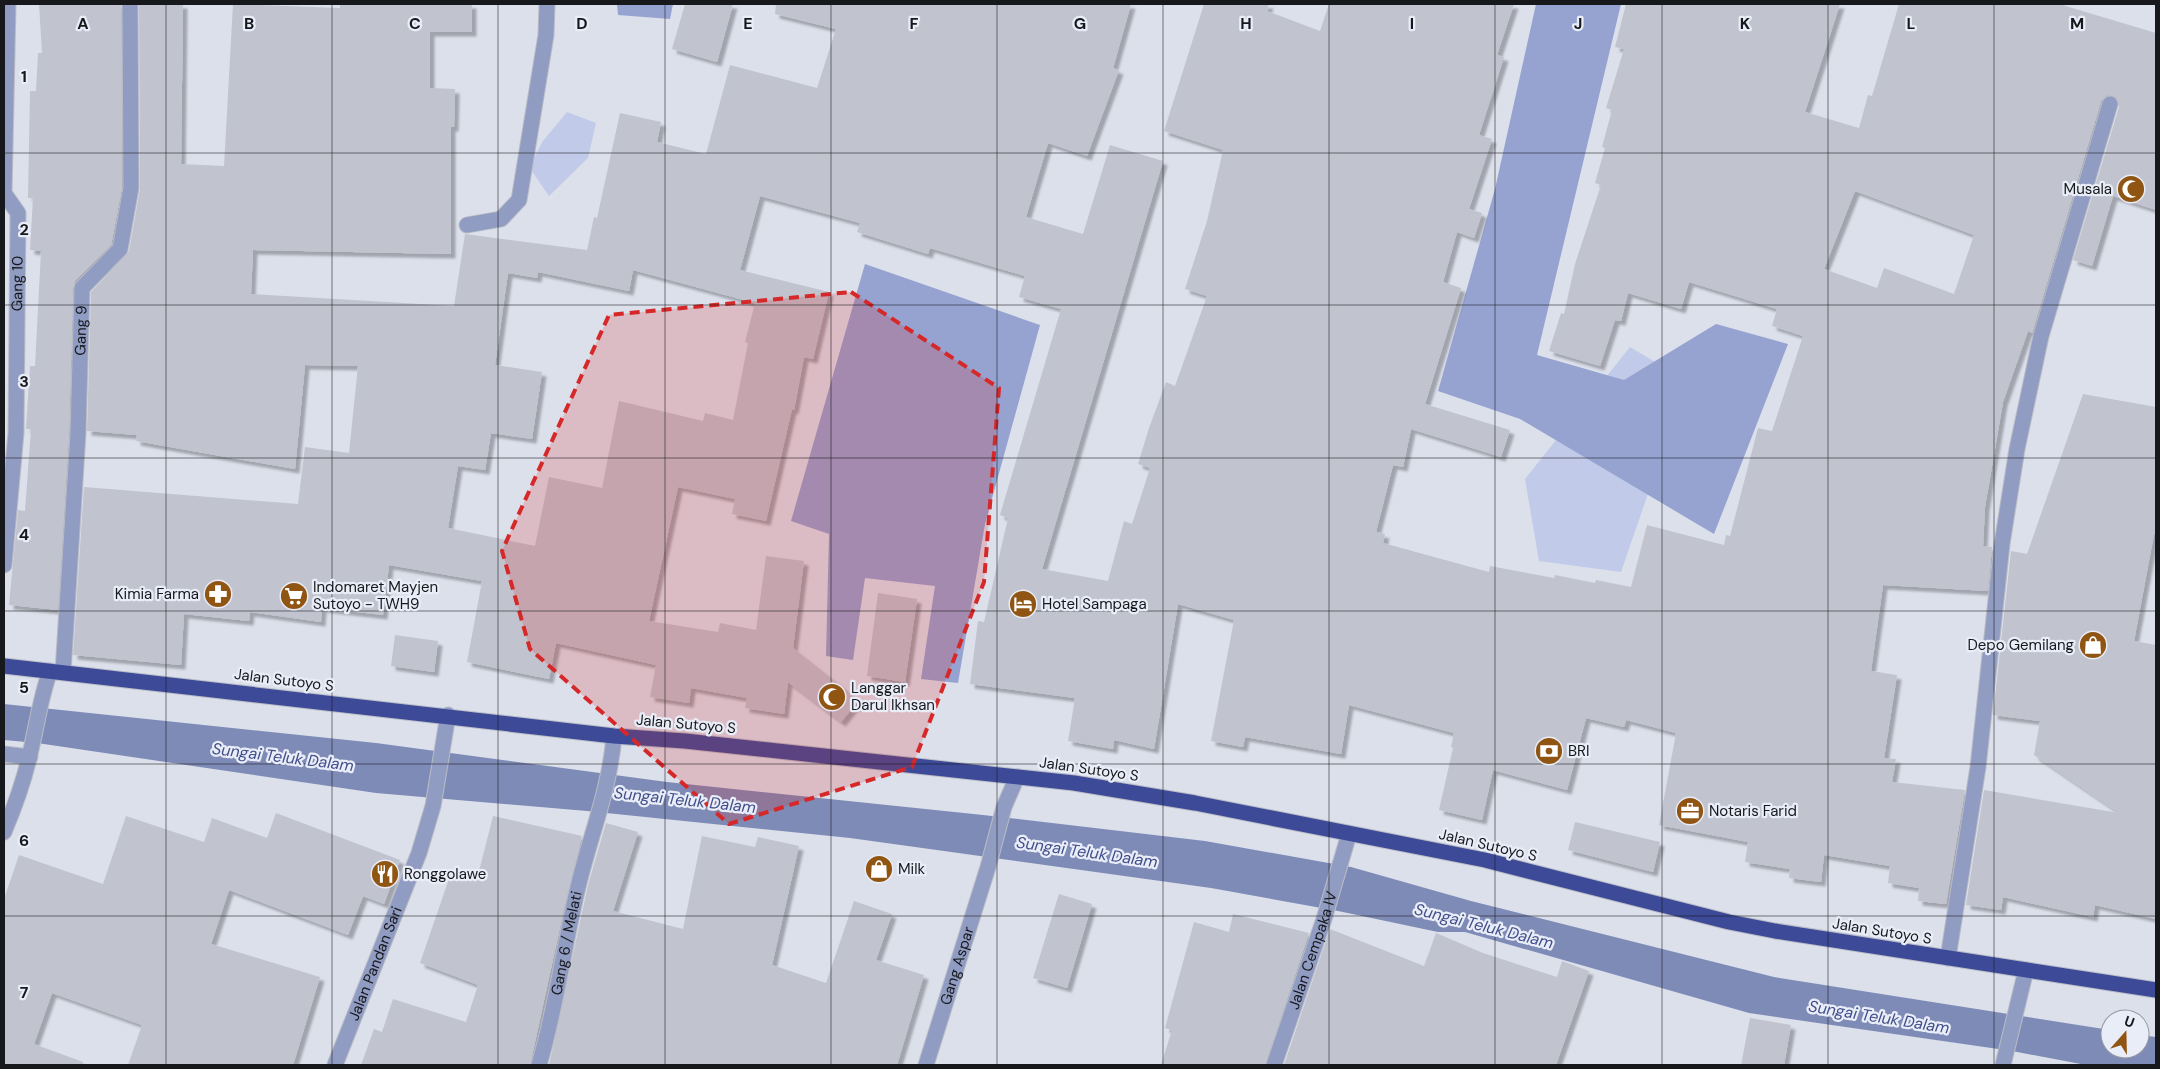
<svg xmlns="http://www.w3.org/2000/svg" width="2160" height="1069" font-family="'DM Sans',sans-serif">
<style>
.green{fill:#c1cae8}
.forest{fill:#96a3d0}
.water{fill:#7f8bb7}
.building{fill:#c1c4cf;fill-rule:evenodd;filter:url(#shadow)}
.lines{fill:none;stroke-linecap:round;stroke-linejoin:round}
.minor-casing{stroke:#b9bcc6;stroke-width:17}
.highway-casing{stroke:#b9bcc6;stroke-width:17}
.minor{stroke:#919cc2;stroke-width:15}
.highway{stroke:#3c4a98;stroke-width:15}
.marked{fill:#d62828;fill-opacity:0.2;stroke:#d62828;stroke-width:4;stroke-dasharray:10 6;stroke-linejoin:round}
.grid{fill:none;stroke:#17181c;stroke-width:1;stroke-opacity:0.55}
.labels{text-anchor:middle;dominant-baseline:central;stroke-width:4.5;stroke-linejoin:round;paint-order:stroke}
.poi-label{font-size:15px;fill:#17181c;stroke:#e9edf8;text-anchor:start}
.street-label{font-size:15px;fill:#17181c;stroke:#e9edf8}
.water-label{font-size:16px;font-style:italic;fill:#414e89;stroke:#e9edf8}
.grid-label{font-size:16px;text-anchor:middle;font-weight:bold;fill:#17181c;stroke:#e9edf8;stroke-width:4.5;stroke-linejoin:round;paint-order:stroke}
</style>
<defs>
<filter id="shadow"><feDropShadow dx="4.5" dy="4.5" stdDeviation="1" flood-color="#0004"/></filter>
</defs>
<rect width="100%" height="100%" fill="#dce0eb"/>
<path class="green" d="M 567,112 L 596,123 L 588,158 L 549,196 L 529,167 L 543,141 Z
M 1630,347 L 1687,381 L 1621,572 L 1539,561 L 1525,479 Z"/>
<path class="forest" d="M 617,4 L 673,4 L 670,19 L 618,15 Z
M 1536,4 L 1621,4 L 1537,355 L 1624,380 L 1716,324 L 1788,344 L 1714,534 L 1520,419 L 1438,391 L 1495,189 Z
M 865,264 L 1040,325 L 985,524 L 958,683 L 921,679 L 935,586 L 865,578 L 853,660 L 826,656 L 829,534 L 791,521 Z"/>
<path class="water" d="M 4,704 L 376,743 L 667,782 L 983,815 L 1205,841 L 1351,867 L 1471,901 L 1774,977 L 2110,1030 L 2110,1049 L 2140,1049 L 2140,1035 L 2156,1037 L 2156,1065 L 2086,1065 L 2012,1051 L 1749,1013 L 1465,932 L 1438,932 L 1338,911 L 1211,888 L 850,838 L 587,811 L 376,793 L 37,743 L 4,740 Z"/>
<path class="building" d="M 39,4 L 121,4 L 122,187 L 111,245 L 75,281 L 73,288 L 69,433 L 58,610 L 9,605 L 18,510 L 25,511 L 31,429 L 26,429 L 30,366 L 35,366 L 41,251 L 30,250 L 33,198 L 28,198 L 30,91 L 36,91 L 38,53 L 42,53 Z
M 139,4 L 183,4 L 181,164 L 224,166 L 233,4 L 340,8 L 340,4 L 472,4 L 472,32 L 430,32 L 430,88 L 455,89 L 454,127 L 451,127 L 451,254 L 253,250 L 251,294 L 454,306 L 465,234 L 587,250 L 594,217 L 597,218 L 620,113 L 661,122 L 657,142 L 706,154 L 730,65 L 817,88 L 836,29 L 775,14 L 776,4 L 1131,4 L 1113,68 L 1119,70 L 1087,156 L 1048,143 L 1026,217 L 1083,234 L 1110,145 L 1163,161 L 1042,569 L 1108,581 L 1124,521 L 1132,524 L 1150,468 L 1138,464 L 1149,428 L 1166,382 L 1175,386 L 1207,296 L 1185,289 L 1207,221 L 1223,150 L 1164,131 L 1204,4 L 1269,4 L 1267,11 L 1320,31 L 1329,4 L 1514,4 L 1497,55 L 1504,57 L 1479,135 L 1492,139 L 1469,209 L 1482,213 L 1474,238 L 1457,232 L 1443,282 L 1461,288 L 1425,404 L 1510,430 L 1501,457 L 1411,429 L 1403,467 L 1393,465 L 1376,532 L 1385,534 L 1383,543 L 1489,572 L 1490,566 L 1554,578 L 1555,575 L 1595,583 L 1596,580 L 1631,587 L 1647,525 L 1724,545 L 1726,535 L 1730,536 L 1758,428 L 1772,431 L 1803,336 L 1772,326 L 1777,309 L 1689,282 L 1681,309 L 1628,293 L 1621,321 L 1615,320 L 1600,366 L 1549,351 L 1561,313 L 1564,314 L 1575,264 L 1601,185 L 1595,183 L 1605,148 L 1602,147 L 1612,110 L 1606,108 L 1624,49 L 1615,47 L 1626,4 L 1840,4 L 1805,112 L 1859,128 L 1868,95 L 1872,96 L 1899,4 L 2059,4 L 2156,33 L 2156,210 L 2113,196 L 2092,266 L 2073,260 L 2119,107 L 2116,97 L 2107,95 L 2101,101 L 2032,333 L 2028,331 L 2003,402 L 1985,507 L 1983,546 L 1992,547 L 1988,591 L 1883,585 L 1871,671 L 1897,675 L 1884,758 L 1896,759 L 1892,782 L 1965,790 L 1946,904 L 1918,901 L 1919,888 L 1888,883 L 1890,866 L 1824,855 L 1821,882 L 1789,878 L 1790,869 L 1745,862 L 1748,842 L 1659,825 L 1676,733 L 1626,720 L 1624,727 L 1586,718 L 1567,790 L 1493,770 L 1482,820 L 1439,810 L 1453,748 L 1451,747 L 1454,733 L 1349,705 L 1341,754 L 1245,737 L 1243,747 L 1211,741 L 1234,620 L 1178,604 L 1154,749 L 1114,740 L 1113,749 L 1068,741 L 1075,698 L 970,684 L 978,621 L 984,622 L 1008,518 L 1000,515 L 1061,309 L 1019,297 L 1025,276 L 930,248 L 928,254 L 857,232 L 860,223 L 760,196 L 740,270 L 829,292 L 813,359 L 804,357 L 794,410 L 792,409 L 766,521 L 732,514 L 735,499 L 678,487 L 649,621 L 718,632 L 720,623 L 756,630 L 766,556 L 804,561 L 793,648 L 859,700 L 841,722 L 788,682 L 784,714 L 745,708 L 747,698 L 691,688 L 689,703 L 650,697 L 656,665 L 556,643 L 549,679 L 467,662 L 482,581 L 389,565 L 383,615 L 322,608 L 321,622 L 250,612 L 249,621 L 184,614 L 181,665 L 73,655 L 84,487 L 298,504 L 305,447 L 349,453 L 358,366 L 305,365 L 295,469 L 136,441 L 137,435 L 87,431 L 91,292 L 129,251 L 140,189 ZM 1855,191 L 1974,235 L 1954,294 L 1884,268 L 1877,288 L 1824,269 ZM 633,270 L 755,303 L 745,342 L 748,343 L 733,420 L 705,413 L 703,421 L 619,401 L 602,488 L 549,477 L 535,546 L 448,528 L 458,466 L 485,470 L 491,433 L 532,439 L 542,372 L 495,365 L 508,273 L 537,278 L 538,272 L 629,291 Z
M 685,4 L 733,4 L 717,62 L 672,49 Z
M 2083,394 L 2156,407 L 2156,535 L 2154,534 L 2134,641 L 2156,645 L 2156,919 L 2095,905 L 2093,917 L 2003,897 L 2001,910 L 1966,905 L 1984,790 L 2119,813 L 2034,755 L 2040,721 L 1993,715 L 2011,551 L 2027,554 Z
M 878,593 L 917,599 L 905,682 L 867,676 Z
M 395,635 L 438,641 L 434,672 L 391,666 Z
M 276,813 L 400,860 L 384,904 L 363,896 L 348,935 L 229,890 L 211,944 L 320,977 L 293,1065 L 128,1065 L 142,1025 L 52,993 L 34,1044 L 83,1062 L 83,1065 L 4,1065 L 4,899 L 19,855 L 103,884 L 126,816 L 204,842 L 212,818 L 267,838 Z
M 493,816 L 582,836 L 565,904 L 530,1065 L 361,1065 L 374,1029 L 382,1032 L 393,999 L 466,1022 L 478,985 L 420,963 L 452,870 L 477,879 Z
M 1575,822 L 1660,842 L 1653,872 L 1568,850 Z
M 606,823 L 638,832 L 613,911 L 683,929 L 702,836 L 755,847 L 758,837 L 799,846 L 772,965 L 826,983 L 854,901 L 892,914 L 876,960 L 924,975 L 897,1065 L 549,1065 L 588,885 Z
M 1059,894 L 1092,904 L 1067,988 L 1033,978 Z
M 1233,914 L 1309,933 L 1265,1065 L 1161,1065 L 1172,1030 L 1165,1028 L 1194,922 L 1229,932 Z
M 1330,929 L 1424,966 L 1436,933 L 1483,953 L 1557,977 L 1562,961 L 1589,971 L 1556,1065 L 1284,1065 Z
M 1750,1018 L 1791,1025 L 1784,1065 L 1741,1065 Z"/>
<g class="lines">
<defs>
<g id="minor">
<path d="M 467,225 L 501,219 L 519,200 L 546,35 L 547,4"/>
<path id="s1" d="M 4,565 L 16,433 L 18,213 L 4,193 L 8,4"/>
<path id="s2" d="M 63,672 L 78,433 L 82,288 L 120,249 L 131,188 L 130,4"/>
<path d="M 4,754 L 30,757"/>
<path d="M 4,832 C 15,806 24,781 30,754 C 37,725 40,699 50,671"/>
<path d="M 1948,958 L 1978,767 L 2002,544 L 2017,449 L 2041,336 L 2110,104"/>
<path id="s3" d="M 335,1065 L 419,853 L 433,806 L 448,715"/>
<path id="s4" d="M 539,1065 C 557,1005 564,944 579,883 C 591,834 610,787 614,736"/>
<path id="s5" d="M 926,1065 L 988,867 L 1004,807 L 1017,777"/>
<path id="s6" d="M 1274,1065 L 1324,919 L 1349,834"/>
<path d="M 2003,1065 L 2026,970"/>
</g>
<path id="highway" d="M 4,666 L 614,736 L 685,741 L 1074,783 L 1195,803 L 1485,860 L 1729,922 L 1775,931 L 2156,990"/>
</defs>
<use href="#minor" class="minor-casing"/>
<use href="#highway" class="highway-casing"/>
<use href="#minor" class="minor"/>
<use href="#highway" class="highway"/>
</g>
<path class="marked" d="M 851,292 L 999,388 L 984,582 L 912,767 L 729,824 L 530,649 L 502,551 L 609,315 Z"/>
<path class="grid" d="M 166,4 L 166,1065M 332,4 L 332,1065M 498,4 L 498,1065M 665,4 L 665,1065M 831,4 L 831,1065M 997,4 L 997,1065M 1163,4 L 1163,1065M 1329,4 L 1329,1065M 1495,4 L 1495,1065M 1662,4 L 1662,1065M 1828,4 L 1828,1065M 1994,4 L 1994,1065M 4,153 L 2156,153M 4,305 L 2156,305M 4,458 L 2156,458M 4,611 L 2156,611M 4,764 L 2156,764M 4,916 L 2156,916"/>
<defs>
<symbol id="mosque-disc" viewBox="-11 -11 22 22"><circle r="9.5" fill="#905512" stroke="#e9edf8"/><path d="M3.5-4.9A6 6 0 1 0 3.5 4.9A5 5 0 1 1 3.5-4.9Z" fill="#fff"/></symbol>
<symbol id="pharmacy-disc" viewBox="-11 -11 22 22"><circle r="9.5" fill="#905512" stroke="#e9edf8"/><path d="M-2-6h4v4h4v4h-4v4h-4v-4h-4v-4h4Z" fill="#fff"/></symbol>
<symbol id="supermarket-disc" viewBox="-11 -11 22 22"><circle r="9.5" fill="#905512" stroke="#e9edf8"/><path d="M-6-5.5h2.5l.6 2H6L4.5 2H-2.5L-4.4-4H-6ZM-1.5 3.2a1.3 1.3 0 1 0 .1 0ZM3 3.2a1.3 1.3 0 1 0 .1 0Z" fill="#fff"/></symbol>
<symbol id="hotel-disc" viewBox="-11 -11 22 22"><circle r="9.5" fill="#905512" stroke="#e9edf8"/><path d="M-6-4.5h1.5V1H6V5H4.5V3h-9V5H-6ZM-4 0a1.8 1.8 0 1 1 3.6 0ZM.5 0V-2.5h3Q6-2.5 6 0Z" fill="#fff"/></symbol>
<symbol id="shop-disc" viewBox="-11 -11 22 22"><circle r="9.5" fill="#905512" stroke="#e9edf8"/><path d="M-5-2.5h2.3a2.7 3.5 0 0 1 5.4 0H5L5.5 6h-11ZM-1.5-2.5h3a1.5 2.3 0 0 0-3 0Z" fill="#fff"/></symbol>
<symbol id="bank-disc" viewBox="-11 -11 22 22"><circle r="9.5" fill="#905512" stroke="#e9edf8"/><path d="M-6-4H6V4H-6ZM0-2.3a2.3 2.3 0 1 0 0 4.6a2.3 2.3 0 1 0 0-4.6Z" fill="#fff"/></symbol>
<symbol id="office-disc" viewBox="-11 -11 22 22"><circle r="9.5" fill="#905512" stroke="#e9edf8"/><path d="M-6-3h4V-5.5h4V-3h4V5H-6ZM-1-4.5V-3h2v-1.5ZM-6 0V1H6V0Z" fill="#fff"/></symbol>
<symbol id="restaurant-disc" viewBox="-11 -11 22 22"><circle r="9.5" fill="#905512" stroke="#e9edf8"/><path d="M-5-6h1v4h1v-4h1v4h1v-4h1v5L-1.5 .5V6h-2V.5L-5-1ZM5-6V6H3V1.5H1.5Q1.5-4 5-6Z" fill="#fff"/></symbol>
</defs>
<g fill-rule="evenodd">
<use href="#mosque-disc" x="2115" y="173" width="32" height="32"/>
<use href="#pharmacy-disc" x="202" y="578" width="32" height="32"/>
<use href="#supermarket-disc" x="278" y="580" width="32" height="32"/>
<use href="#hotel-disc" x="1007" y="588" width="32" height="32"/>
<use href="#shop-disc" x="2077" y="629" width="32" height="32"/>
<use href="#mosque-disc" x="816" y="681" width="32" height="32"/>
<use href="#bank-disc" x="1533" y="735" width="32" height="32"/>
<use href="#office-disc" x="1674" y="795" width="32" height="32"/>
<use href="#shop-disc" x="863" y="853" width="32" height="32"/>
<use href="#restaurant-disc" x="369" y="858" width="32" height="32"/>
</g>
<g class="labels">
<g class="poi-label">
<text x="2112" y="189" text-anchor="end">Musala</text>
<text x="313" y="587">Indomaret Mayjen<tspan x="313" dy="17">Sutoyo - TWH9</tspan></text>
<text x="199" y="594" text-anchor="end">Kimia Farma</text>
<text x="1042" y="604">Hotel Sampaga</text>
<text x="2074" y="645" text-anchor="end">Depo Gemilang</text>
<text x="851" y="688">Langgar<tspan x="851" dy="17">Darul Ikhsan</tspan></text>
<text x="1568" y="751">BRI</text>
<text x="1709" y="811">Notaris Farid</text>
<text x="898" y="869">Milk</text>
<text x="404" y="874">Ronggolawe</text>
</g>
<g class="street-label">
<text stroke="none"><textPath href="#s1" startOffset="282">Gang 10</textPath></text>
<text stroke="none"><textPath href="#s2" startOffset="342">Gang 9</textPath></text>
<text transform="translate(284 680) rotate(7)">Jalan Sutoyo S</text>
<text transform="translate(686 724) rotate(5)">Jalan Sutoyo S</text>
<text transform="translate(1089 769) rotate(8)">Jalan Sutoyo S</text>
<text transform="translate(1488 845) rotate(13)">Jalan Sutoyo S</text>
<text transform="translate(1882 931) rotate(9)">Jalan Sutoyo S</text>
<text stroke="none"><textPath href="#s4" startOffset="125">Gang 6 / Melati</textPath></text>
<text stroke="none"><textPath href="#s6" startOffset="121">Jalan Cempaka IV</textPath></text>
<text stroke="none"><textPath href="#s3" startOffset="109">Jalan Pandan Sari</textPath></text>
<text stroke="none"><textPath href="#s5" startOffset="104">Gang Aspar</textPath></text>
</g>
<g class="water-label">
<text transform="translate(283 757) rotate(7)">Sungai Teluk Dalam</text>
<text transform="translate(685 800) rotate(6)">Sungai Teluk Dalam</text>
<text transform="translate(1087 852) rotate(8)">Sungai Teluk Dalam</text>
<text transform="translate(1484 926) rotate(14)">Sungai Teluk Dalam</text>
<text transform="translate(1879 1017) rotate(9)">Sungai Teluk Dalam</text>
</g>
</g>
<g class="grid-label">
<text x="83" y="29">A</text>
<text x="249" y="29">B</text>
<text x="415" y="29">C</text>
<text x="582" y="29">D</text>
<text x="748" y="29">E</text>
<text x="914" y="29">F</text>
<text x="1080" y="29">G</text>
<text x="1246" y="29">H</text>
<text x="1412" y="29">I</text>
<text x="1578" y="29">J</text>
<text x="1745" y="29">K</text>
<text x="1911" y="29">L</text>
<text x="2077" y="29">M</text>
<text x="24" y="82">1</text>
<text x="24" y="235">2</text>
<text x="24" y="387">3</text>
<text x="24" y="540">4</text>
<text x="24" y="693">5</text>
<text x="24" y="846">6</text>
<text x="24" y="998">7</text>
</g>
<rect width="2160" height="1069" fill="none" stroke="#17181c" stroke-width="10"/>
<g transform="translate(2125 1034) rotate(20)"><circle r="24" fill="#e9edf8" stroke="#9598a0"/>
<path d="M0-4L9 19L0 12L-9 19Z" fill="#905512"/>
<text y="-8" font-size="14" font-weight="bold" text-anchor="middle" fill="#17181c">U</text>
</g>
</svg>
